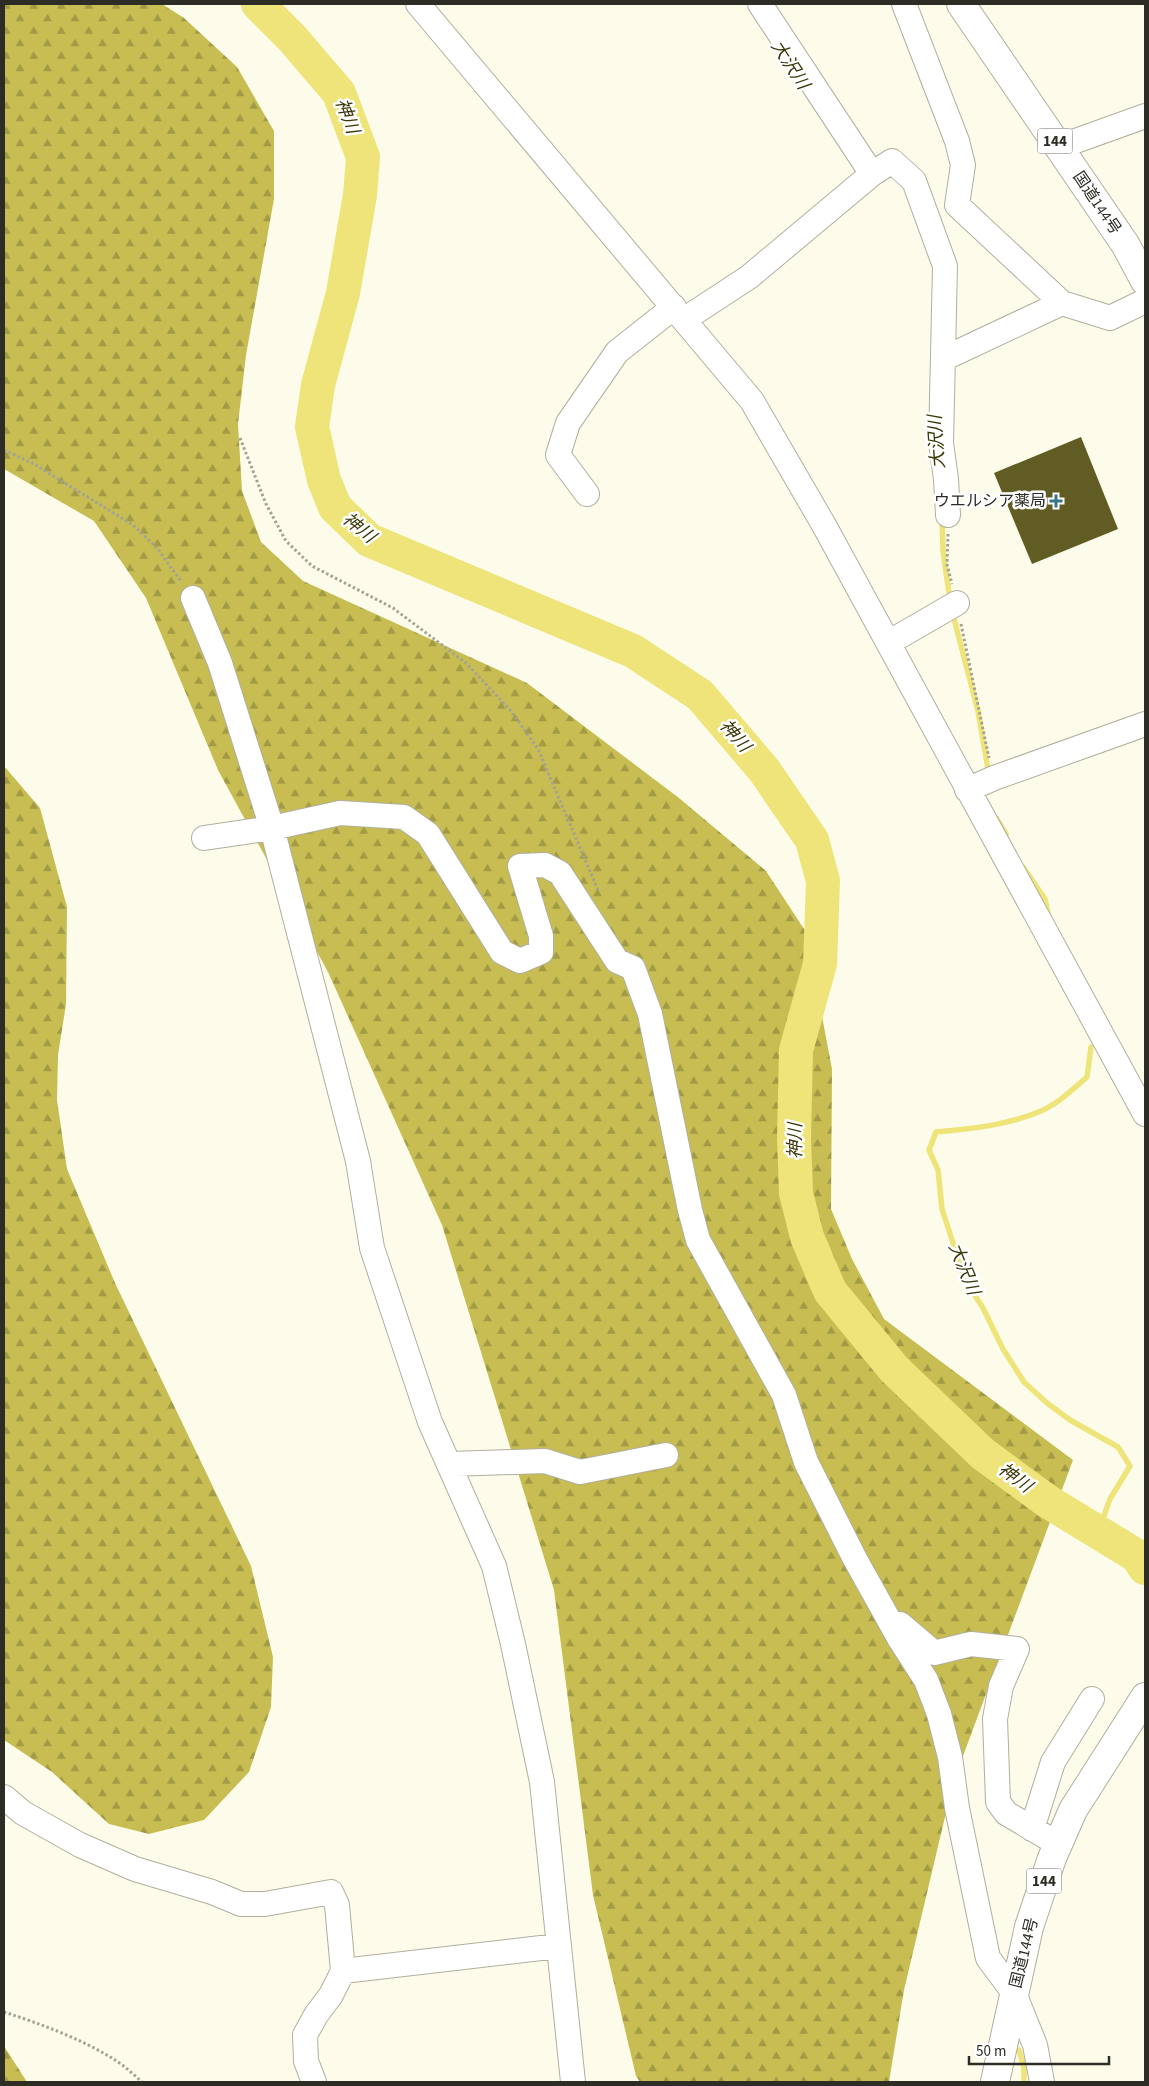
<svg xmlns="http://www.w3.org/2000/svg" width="1149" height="2086" font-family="'Source Sans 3','Noto Sans JP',sans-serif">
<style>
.forest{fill:url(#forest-firs)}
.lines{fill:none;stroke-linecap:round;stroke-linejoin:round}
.stream{stroke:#eee47a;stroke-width:5.5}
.river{stroke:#eee47a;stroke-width:34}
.building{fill:#615c24}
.minor-casing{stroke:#b0af9e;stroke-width:26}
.highway-casing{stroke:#b0af9e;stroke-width:30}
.path{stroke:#a3a295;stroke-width:3;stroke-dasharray:2.5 2.5;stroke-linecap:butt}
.minor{stroke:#fff;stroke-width:24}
.highway{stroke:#fff;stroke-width:28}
.poi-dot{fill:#38758c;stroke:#fff;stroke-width:2}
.labels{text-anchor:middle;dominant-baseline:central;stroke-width:5;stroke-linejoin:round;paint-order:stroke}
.shield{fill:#fff;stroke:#6c6b66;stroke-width:1}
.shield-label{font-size:15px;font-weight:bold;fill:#2d2c25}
.street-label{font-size:16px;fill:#2d2c25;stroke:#fff}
.poi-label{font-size:16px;fill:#2d2c25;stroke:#fff;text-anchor:end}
.water-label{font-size:18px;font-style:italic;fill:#3c3809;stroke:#fff}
</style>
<defs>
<pattern id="forest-firs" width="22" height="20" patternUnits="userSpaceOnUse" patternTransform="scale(1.25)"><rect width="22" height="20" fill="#c7bd52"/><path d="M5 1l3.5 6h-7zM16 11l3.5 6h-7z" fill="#a29a44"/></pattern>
</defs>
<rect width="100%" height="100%" fill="#fdfcea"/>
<path class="forest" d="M 4,4 L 162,4 L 184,18 L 237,67 L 274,131 L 274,199 L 246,355 L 238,424 L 242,491 L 261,542 L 303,581 L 527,683 L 679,798 L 766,871 L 806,932 L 832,1069 L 831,1209 L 852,1259 L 884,1319 L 1073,1460 L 953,1783 L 904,1990 L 889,2082 L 640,2082 L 636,2076 L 593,1895 L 554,1590 L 442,1225 L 328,972 L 218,770 L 146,598 L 94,521 L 4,469 Z
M 4,766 L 40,808 L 67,907 L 66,1004 L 58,1055 L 57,1100 L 67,1169 L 115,1283 L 251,1566 L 273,1657 L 271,1707 L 249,1772 L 204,1820 L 149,1834 L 109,1824 L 52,1772 L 4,1740 Z
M 4,2046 L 27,2082 L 4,2082 Z"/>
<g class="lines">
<path class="stream" d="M 942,519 L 943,551 L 950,600
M 952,611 L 978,711 L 989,775
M 997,819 L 1006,834
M 1024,868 L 1045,899 L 1049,917
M 1091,1047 L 1087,1077 C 1073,1089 1059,1103 1041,1111 C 1009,1125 970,1129 936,1132 L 929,1150 L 938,1170 L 942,1209 L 965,1280 L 983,1308 L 1003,1349 L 1024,1382 L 1047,1403 L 1070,1420 L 1118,1447 L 1130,1466 L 1110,1499 L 1098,1532
M 1019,2050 L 1024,2068 L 1024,2082"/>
<path class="river" d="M 258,4 L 292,38 L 339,93 L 363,157 L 360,195 L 343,293 L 318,385 L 312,427 L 324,480 L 335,507 L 369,540 L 633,651 L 700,695 L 764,770 L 812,840 L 823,881 L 820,964 L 796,1050 L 794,1138 L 796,1193 L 807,1237 L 830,1291 L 894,1369 L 983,1454 L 1047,1501 L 1137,1556 L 1145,1568"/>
</g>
<path class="building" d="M 1081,437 L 1118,529 L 1032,564 L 994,473 Z"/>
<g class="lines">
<defs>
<path id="minor" d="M 418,4 L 752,401 L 825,527 L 1145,1114
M 760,4 L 872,174
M 904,4 L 957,141 L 963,165 L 957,205 L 1062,303 L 1110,318 L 1145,301
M 1059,147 L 1145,116
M 685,319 L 749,277 L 872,174 L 892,161 L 914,181 L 945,266 L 941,443 L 946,479 L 948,515
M 943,359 L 1062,303
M 587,494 L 558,455 L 568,423 L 617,352 L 674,307
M 193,598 L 220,663 L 272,828 L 358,1161 L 372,1248 L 430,1422 L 494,1566 L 513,1644 L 542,1782 L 573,2082
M 888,643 L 957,603
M 967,790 L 994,778 L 1145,724
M 204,838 L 272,828 L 340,813 L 404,817 L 428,834 L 502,952 L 520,961 L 541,952 L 541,936 L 520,866 L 545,865 L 560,873 L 617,961 L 633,968 L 650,1014 L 690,1210 L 698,1240 L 784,1395 L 806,1462 L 855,1559 L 899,1638 L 926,1680 L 939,1714 L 950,1757 L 957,1808 L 988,1958 L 1014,1993 L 1035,2045 L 1042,2082
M 449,1464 L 545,1461 L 580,1472 L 666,1455
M 900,1624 L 934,1653 L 971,1644 L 1017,1649 L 1001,1686 L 995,1719 L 998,1802 L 1006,1813 L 1058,1844
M 4,1797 L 23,1813 L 80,1845 L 135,1869 L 212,1892 L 241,1904 L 265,1904 L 331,1892 L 337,1905 L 343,1971 L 331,1995 L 316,2015 L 305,2035 L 306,2061 L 314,2082
M 1032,1829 L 1053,1762 L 1092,1699
M 343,1971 L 558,1946"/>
<path id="highway" d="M 961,4 L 1125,244 L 1145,281
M 995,2082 L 1029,1927 L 1052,1858 L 1073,1810 L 1145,1697"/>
</defs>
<use href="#minor" class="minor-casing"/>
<use href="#highway" class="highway-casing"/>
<path class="path" d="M 240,438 L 266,504 L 286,541 L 312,566 L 393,608 L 466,663 L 511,711 L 538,749 L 598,890
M 4,450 L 34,464 L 133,525 L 157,548 L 181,581
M 948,534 L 947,565 L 952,584
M 961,624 L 989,758
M 4,2012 C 41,2024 82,2039 115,2060 C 125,2066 134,2075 142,2082"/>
<use href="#minor" class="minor"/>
<use href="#highway" class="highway"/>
</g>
<path class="poi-dot" d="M1053.5 493.5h5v5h5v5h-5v5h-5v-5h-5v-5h5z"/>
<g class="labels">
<g class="shield">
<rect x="1037.5" y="128.5" width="35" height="25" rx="4"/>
<rect x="1026.5" y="1868.5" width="35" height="25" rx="4"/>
</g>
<g class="shield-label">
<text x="1055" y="141">144</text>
<text x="1044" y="1881">144</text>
</g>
<g class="street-label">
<text transform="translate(1097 203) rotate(56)">国道144号</text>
<text transform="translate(1024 1953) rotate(-76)">国道144号</text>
</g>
<g class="poi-label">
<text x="1046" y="501">ウエルシア薬局</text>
</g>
<g class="water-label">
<text transform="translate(790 65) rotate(57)">大沢川</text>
<text transform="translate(347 116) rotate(69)">神川</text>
<text transform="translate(937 442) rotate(-94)">大沢川</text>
<text transform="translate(359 528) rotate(39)">神川</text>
<text transform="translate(735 736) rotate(49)">神川</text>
<text transform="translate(795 1141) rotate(-90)">神川</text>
<text transform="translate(964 1269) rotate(68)">大沢川</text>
<text transform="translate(1015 1478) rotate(36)">神川</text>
</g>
</g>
<rect width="1149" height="2086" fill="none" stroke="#2d2c25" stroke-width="10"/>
<path d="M969 2056v8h140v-8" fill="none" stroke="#2d2c25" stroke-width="2.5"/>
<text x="976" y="2056" font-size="15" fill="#2d2c25" stroke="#ffffff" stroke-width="4" paint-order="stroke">50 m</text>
</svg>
